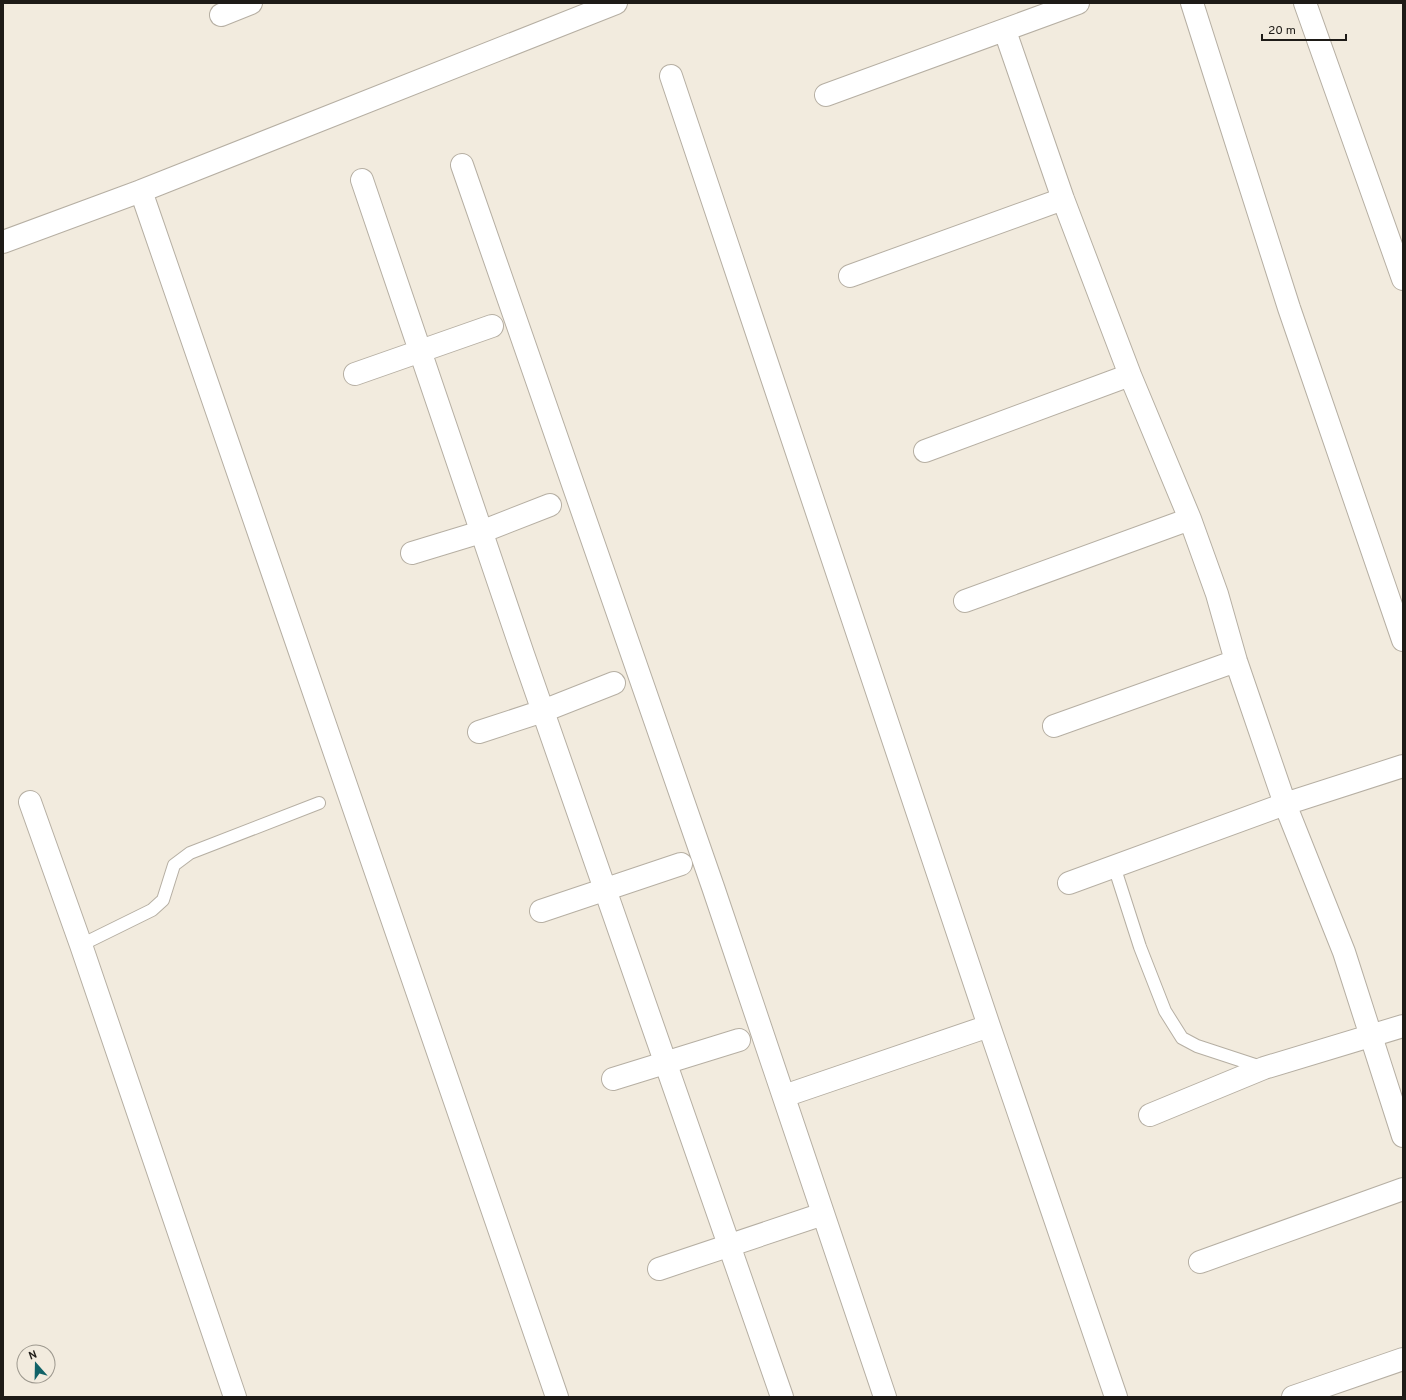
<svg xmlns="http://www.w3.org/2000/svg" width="1406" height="1400" font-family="Overpass,sans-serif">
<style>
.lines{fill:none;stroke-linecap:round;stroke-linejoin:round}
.service-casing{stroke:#b6afa3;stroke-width:14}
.minor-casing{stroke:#b6afa3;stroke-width:24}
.service{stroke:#fff;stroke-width:12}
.minor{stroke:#fff;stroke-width:22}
</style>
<rect width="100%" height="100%" fill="#f2ebde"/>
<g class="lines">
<defs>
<path id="service" d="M 1114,866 L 1140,947 L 1165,1011 L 1182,1038 L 1197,1046 L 1264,1068
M 81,945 L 152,910 L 163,900 L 174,865 L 190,853 L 319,803"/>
<path id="minor" d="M 1192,3 L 1289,308 L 1403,640
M 1305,3 L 1403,279
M 221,15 L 251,3
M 1005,31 L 1063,199 L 1130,375 L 1190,519 L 1217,594 L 1236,661 L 1285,804 L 1344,952 L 1403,1136
M 671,76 L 989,1026 L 1116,1397
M 826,95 L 1078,3
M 462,165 L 713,887 L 885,1397
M 362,180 L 523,654 L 782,1397
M 141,191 L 557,1397
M 3,242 L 141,191 L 616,3
M 850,276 L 1063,199
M 355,374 L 492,326
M 925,451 L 1130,375
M 412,553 L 481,532 L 550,505
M 965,601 L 1190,519
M 1054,726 L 1236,661
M 479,732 L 543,711 L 614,683
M 30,802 L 81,945 L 235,1397
M 1069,883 L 1285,804 L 1403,766
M 541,911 L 681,864
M 613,1079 L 739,1040
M 784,1096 L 989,1026
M 1150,1115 L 1264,1068 L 1403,1026
M 1200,1262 L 1403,1189
M 659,1269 L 814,1217
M 1293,1397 L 1403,1359"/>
</defs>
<use href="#service" class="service-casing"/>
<use href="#minor" class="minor-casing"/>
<use href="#service" class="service"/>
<use href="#minor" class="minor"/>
</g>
<rect width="1406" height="1400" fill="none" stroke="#1e1b17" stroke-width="8"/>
<g transform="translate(36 1364) rotate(340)"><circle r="19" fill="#f2ebde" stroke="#9d988e"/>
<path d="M0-3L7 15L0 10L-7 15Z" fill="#116267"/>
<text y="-6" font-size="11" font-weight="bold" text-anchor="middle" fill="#1e1b17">N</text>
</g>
<path d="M1262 34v6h84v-6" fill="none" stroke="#1e1b17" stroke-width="2"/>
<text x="1268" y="34" font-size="12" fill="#1e1b17" stroke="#f2ebde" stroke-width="3" paint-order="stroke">20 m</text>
</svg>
